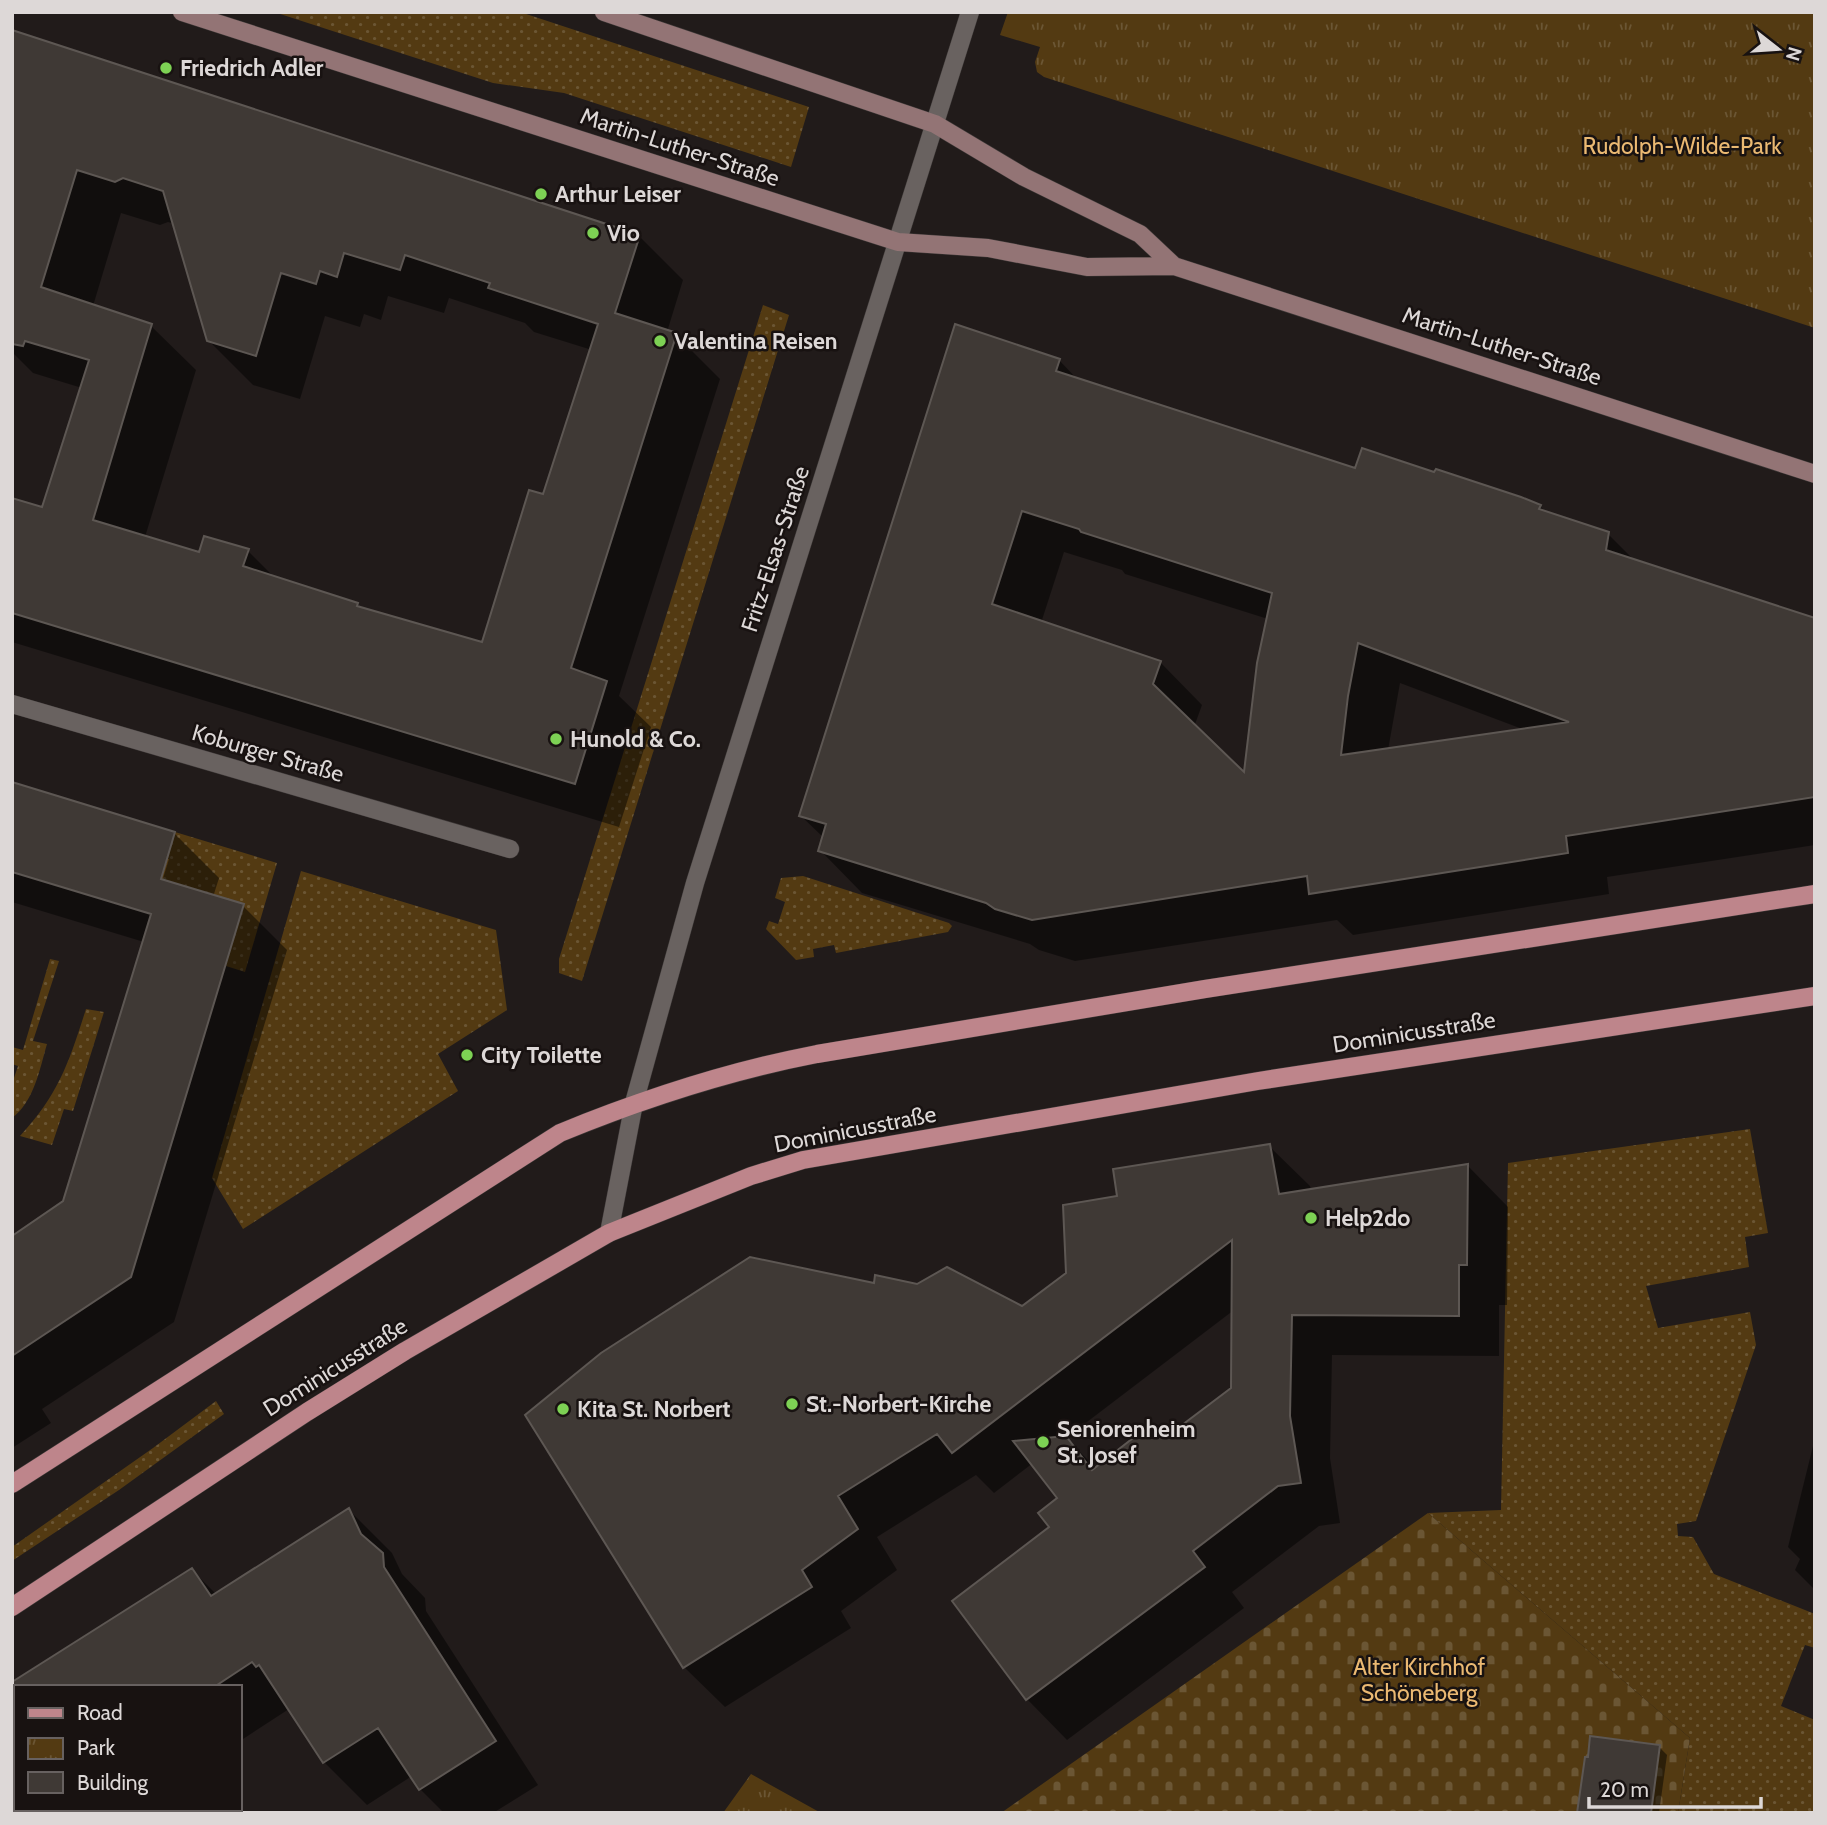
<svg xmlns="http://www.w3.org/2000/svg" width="1827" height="1825" font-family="Cabin,sans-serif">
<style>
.grass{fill:url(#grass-dots)}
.cemetery{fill:url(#cemetery-stones)}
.park{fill:url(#park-tufts)}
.shadow{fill:#0007;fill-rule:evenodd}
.building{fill:#3f3935;stroke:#5d5753;stroke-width:2;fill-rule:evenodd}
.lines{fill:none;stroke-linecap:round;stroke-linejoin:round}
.street-casing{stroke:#3d3837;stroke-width:19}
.secondary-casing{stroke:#3d3837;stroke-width:19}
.primary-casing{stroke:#3d3837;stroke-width:19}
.street{stroke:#696260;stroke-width:18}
.secondary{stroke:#937475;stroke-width:18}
.primary{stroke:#be858b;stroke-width:18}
.poi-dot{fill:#7dd154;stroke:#181211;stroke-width:2.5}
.labels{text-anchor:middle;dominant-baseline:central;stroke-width:5;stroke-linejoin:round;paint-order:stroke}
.poi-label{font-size:23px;font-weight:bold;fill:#ddd8d7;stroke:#181211;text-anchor:start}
.park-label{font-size:23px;fill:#ebb972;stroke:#181211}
.street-label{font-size:23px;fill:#ddd8d7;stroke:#181211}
</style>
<defs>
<pattern id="grass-dots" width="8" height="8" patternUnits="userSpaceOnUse" patternTransform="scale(1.75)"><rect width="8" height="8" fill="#533a12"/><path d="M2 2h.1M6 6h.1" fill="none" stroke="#6b5634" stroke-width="1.8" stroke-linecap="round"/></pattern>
<pattern id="cemetery-stones" width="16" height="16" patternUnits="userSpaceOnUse" patternTransform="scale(1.75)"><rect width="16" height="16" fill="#533a12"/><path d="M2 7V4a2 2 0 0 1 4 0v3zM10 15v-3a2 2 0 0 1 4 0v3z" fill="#6b5634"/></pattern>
<pattern id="park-tufts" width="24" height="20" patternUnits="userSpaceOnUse" patternTransform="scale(1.75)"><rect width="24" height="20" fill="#533a12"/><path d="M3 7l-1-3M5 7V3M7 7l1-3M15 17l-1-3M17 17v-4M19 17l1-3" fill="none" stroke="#6b5634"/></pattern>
</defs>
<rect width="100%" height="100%" fill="#211b1a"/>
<path class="grass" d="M 274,12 L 520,12 L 809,107 L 791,167 L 564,93 L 493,83 Z
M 763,305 L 789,315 L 582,981 L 559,973 L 559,959 Z
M 175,832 L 277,863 L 245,972 L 226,966 L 243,904 L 161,879 Z
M 301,871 L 496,930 L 507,1010 L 438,1054 L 458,1091 L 243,1229 L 212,1178 Z
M 803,876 L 949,923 L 952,926 L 948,932 L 836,953 L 834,945 L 813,949 L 814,957 L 796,960 L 766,929 L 769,921 L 778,924 L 785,902 L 775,898 L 781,878 Z
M 50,959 L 59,961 L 33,1041 L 47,1044 C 40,1068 34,1102 12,1118 L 12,1084 L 18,1066 L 12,1064 L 12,1047 L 23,1050 Z
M 86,1009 L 104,1012 L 73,1111 L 64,1109 L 52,1145 L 20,1136 C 59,1094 69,1062 86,1009 Z
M 1750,1129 L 1768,1233 L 1745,1237 L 1749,1267 L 1646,1286 L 1658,1328 L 1750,1312 L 1756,1345 L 1696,1521 L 1677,1524 L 1678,1536 L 1693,1537 L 1714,1574 L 1815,1614 L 1815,1648 L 1805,1645 L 1781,1706 L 1815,1720 L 1815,1811 L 1678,1813 L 1690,1738 L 1428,1513 L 1501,1510 L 1508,1163 Z
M 216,1401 L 224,1414 L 119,1490 L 12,1561 L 12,1547 L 153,1448 Z"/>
<path class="cemetery" d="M 1428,1513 L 1690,1738 L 1678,1813 L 1001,1813 Z"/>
<path class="park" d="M 1008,12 L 1815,12 L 1815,328 L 1044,77 L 1037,72 L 1035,62 L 1040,47 L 1000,35 Z
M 751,1774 L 821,1813 L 723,1813 Z"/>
<path class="shadow" d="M 12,32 L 639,236 L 683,280 L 667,332 L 676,335 L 720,379 L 619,696 L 651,727 L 619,827 L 12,642 L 12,500 L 43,509 L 82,388 L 33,373 L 12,352 ZM 121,213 L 160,225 L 168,222 L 175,224 L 208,340 L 253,385 L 300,399 L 325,316 L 360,327 L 364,314 L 381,320 L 388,296 L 444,313 L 449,298 L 525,323 L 534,332 L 592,350 L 544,496 L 483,644 L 362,610 L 357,604 L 276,579 L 248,551 L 200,554 L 145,537 L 196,370 L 151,326 L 93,306 Z
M 1059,360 L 1078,380 L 1356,471 L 1540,506 L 1546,513 L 1608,534 L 1636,562 L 1815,620 L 1815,845 L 1607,877 L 1609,894 L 1353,935 L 1337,920 L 1075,961 L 1039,950 L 1030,944 L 862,893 L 820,850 L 824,838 L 801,816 ZM 1064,552 L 1122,570 L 1125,574 L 1268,619 L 1245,776 L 1194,727 L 1202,705 L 1160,662 L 1041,623 ZM 1400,683 L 1525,730 L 1388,750 Z
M 12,784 L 175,834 L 219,878 L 213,897 L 243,906 L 287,950 L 174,1322 L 42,1409 L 51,1423 L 12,1448 L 12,1238 L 64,1202 L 144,942 L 12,902 ZM 165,859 L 169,859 L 160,888 L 157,887 Z
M 1269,1146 L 1310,1186 L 1311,1191 L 1468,1166 L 1508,1207 L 1507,1305 L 1499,1305 L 1499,1356 L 1332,1355 L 1330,1458 L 1340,1523 L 1319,1526 L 1232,1592 L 1244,1608 L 1067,1740 L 1027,1699 L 1052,1528 L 1060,1499 L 1033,1463 L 994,1493 L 976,1475 L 877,1537 L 897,1570 L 841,1611 L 851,1628 L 725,1707 L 684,1667 L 875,1285 L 1022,1308 L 1068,1274 L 1119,1197 ZM 1234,1310 L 1233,1388 L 1183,1427 L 1097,1469 L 1066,1438 Z
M 1815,1438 L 1815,1590 L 1795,1570 L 1800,1559 L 1788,1547 Z
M 349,1510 L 392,1553 L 402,1574 L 425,1598 L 426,1611 L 538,1785 L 493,1813 L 444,1813 L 420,1789 L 412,1776 L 367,1805 L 324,1762 L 289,1709 L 240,1741 L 240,1687 L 16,1687 L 16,1809 L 132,1809 L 127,1813 L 12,1813 L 12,1685 L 192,1570 L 217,1595 Z
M 1659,1747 L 1667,1755 L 1659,1813 L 1579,1813 Z"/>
<path class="building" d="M 12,30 L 640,235 L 615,313 L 677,333 L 571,668 L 607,681 L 575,784 L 12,613 L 12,498 L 42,507 L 89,360 L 25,341 L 23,346 L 12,344 ZM 77,170 L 115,182 L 123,178 L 163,191 L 207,341 L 256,356 L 281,273 L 316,284 L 320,271 L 337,277 L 344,253 L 400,270 L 405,255 L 490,283 L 488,288 L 598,324 L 543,494 L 529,490 L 482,642 L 357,606 L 358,603 L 243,566 L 249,549 L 204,536 L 199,552 L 93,520 L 152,324 L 41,287 Z
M 955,324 L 1060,359 L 1056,371 L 1355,468 L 1362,448 L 1434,472 L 1436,469 L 1521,497 L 1541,505 L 1539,509 L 1609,532 L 1606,550 L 1815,618 L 1815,797 L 1566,836 L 1568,853 L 1309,894 L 1307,876 L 1032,920 L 995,909 L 986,903 L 818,851 L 826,824 L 799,816 ZM 1022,511 L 1079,529 L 1081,532 L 1272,593 L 1257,663 L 1244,772 L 1153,684 L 1161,661 L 992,604 ZM 1358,643 L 1569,722 L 1341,755 L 1348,696 Z
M 12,782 L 175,832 L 161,879 L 244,904 L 131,1277 L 12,1356 L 12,1236 L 63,1201 L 151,914 L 12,872 Z
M 1270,1144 L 1279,1194 L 1468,1164 L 1467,1265 L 1459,1265 L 1459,1316 L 1292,1315 L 1290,1416 L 1301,1483 L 1278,1486 L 1193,1551 L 1205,1567 L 1026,1700 L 952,1601 L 1049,1527 L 1038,1513 L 1057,1498 L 1013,1441 L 1066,1436 L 1092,1470 L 1146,1428 L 1182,1425 L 1231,1388 L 1232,1240 L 952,1453 L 937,1434 L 838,1496 L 858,1529 L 802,1570 L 812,1587 L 683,1668 L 525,1415 L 601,1353 L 750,1257 L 874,1283 L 875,1275 L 917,1284 L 947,1267 L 1022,1306 L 1066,1273 L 1063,1205 L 1117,1196 L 1113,1169 Z
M 349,1508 L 361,1534 L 383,1553 L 384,1567 L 496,1741 L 419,1790 L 378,1728 L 323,1763 L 259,1665 L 256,1667 L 252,1662 L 214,1687 L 12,1687 L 12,1682 L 192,1568 L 211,1596 Z
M 1590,1736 L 1660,1745 L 1651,1813 L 1577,1813 L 1585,1757 L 1588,1757 Z"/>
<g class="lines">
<defs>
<path id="street" d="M 12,704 L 510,849
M 609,1233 L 634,1103 L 695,883 L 970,12"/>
<path id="secondary" d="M 182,12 L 898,242 L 988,248 L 1087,267 L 1174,266 L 1815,474
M 604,12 L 935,124 L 1024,177 L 1140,234 L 1174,266"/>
<path id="primary" d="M 12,1484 L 560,1133 C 643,1099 729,1071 817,1054 L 1205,989 L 1815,894
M 12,1607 L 307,1412 L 405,1351 L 609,1233 L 751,1176 L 803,1160 L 1258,1081 L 1815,996"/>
</defs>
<use href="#street" class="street-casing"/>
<use href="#secondary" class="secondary-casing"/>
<use href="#primary" class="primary-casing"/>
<use href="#street" class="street"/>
<use href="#secondary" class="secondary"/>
<use href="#primary" class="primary"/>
</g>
<g class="poi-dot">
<circle cx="166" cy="68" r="7"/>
<circle cx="541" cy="194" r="7"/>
<circle cx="593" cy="233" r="7"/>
<circle cx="660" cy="341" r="7"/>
<circle cx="556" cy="739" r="7"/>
<circle cx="467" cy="1055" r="7"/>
<circle cx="1311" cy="1218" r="7"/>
<circle cx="792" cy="1404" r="7"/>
<circle cx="563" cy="1409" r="7"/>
<circle cx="1043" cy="1442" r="7"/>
</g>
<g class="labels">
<g class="poi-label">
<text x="180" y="68">Friedrich Adler</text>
<text x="555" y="194">Arthur Leiser</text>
<text x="607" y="233">Vio</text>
<text x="674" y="341">Valentina Reisen</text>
<text x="570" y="739">Hunold &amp; Co.</text>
<text x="481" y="1055">City Toilette</text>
<text x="1325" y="1218">Help2do</text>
<text x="806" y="1404">St.-Norbert-Kirche</text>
<text x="577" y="1409">Kita St. Norbert</text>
<text x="1057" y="1429">Seniorenheim<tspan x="1057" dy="26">St. Josef</tspan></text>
</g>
<g class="park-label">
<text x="1682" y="146">Rudolph-Wilde-Park</text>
<text x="1419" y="1667">Alter Kirchhof<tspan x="1419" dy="26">Schöneberg</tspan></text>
</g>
<g class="street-label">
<text transform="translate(680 147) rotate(18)">Martin-Luther-Straße</text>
<text transform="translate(1502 346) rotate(18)">Martin-Luther-Straße</text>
<text transform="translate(775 549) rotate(-72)">Fritz-Elsas-Straße</text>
<text transform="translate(268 753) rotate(16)">Koburger Straße</text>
<text transform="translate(1414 1032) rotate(-9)">Dominicusstraße</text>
<text transform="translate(855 1129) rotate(-11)">Dominicusstraße</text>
<text transform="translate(335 1367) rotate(-32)">Dominicusstraße</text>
</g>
</g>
<rect width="1827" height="1825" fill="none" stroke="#ddd8d7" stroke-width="28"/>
<rect x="14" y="1685" width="228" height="126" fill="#181211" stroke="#676160" stroke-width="2"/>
<rect x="28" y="1708" width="35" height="10" fill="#be858b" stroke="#676160" stroke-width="2"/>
<text x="77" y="1720" font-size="21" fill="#ddd8d7">Road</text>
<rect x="28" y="1738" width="35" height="21" fill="url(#park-tufts)" stroke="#676160" stroke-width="2"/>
<text x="77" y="1755" font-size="21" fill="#ddd8d7">Park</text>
<rect x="28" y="1772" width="35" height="21" fill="#3f3935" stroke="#676160" stroke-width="2"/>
<text x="77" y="1790" font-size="21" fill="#ddd8d7">Building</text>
<g transform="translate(1778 49) rotate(107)" stroke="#181211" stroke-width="5" paint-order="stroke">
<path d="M0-5L12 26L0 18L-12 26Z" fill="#ddd8d7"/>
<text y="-10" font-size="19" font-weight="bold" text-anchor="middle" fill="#ddd8d7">N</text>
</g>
<path d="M1589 1797v10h172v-10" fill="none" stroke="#ddd8d7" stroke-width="3.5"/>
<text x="1600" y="1797" font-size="21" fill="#ddd8d7" stroke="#181211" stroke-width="5" paint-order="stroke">20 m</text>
</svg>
